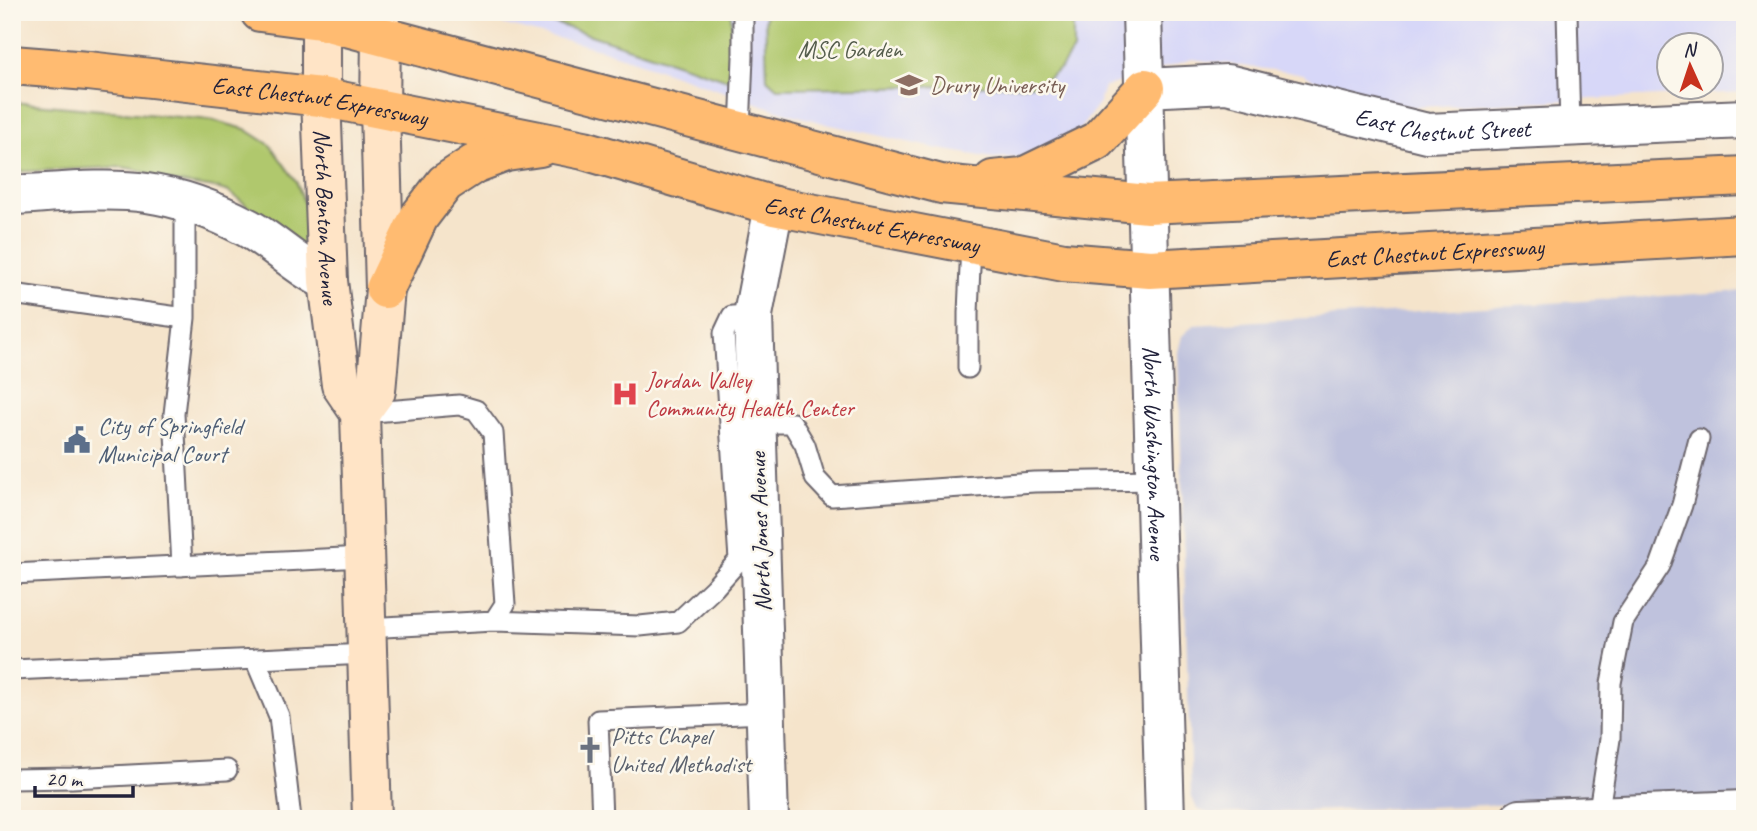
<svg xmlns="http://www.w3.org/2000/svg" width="1757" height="831" font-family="Caveat,sans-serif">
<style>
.built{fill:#d7d7f8;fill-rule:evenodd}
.industrial{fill:#bfc2dd}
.green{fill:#b0c86d;stroke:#697554;stroke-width:2}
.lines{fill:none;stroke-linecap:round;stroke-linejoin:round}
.lane-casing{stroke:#6c666d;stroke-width:23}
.street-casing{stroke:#6c666d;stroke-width:42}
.secondary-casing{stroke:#6c666d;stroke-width:42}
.primary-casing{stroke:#6c666d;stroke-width:42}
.lane{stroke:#fff;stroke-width:19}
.street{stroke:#fff;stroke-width:38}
.secondary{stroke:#ffe4c6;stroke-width:38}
.primary{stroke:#ffbb71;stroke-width:38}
.labels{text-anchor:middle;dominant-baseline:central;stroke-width:5;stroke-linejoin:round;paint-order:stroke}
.park-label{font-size:24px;fill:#545c4c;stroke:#fbf7ec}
.education-label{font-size:24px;fill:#785e54;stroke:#fbf7ec;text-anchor:start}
.street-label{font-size:24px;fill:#22223b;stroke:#fbf7ec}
.health-label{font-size:24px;fill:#be3a42;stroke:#fbf7ec;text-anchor:start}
.service-label{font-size:24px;fill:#4e5e75;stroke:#fbf7ec;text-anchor:start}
.worship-label{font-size:24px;fill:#5b616d;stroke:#fbf7ec;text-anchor:start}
</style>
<rect width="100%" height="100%" fill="#fbf7ec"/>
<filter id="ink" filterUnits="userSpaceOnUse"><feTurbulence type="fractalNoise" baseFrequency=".0143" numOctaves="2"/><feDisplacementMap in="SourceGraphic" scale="14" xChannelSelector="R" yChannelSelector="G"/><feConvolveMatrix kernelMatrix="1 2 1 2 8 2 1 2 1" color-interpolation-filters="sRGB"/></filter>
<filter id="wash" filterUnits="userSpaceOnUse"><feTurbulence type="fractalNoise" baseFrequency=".00686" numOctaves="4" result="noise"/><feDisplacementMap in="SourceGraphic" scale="28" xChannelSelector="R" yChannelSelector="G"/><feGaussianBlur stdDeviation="1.57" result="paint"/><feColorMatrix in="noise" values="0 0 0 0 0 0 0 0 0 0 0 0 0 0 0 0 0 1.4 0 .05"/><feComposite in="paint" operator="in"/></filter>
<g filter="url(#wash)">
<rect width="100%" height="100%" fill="#f5e4cb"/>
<path class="built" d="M 456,12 L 1745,12 L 1745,92 L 1414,107 L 1377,104 L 1341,93 L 1303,74 L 1192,59 L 1104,87 L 1099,103 L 1080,129 L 1022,157 L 993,158 L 939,149 L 827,124 L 777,110 L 600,49 ZM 1670,46 L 1712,46 L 1712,88 L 1670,88 Z"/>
<path class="industrial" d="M 1745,291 L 1745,797 L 1210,814 L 1197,809 L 1191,795 L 1178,352 L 1182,336 L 1194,325 Z"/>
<path class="green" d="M 501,12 L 731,12 L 732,63 L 728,80 L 560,25 Z
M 765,12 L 1073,12 L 1073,50 L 1060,69 L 1037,85 L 777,88 L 767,79 Z
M 12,102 L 212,120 L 245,129 L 270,145 L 296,181 L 306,208 L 311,239 L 306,255 L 289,248 L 244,203 L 229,192 L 216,188 L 165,181 L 139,170 L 121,167 L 12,172 Z"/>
</g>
<g filter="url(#ink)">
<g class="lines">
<defs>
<path id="lane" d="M 1567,12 L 1570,127
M 740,130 L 743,57 L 743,12
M 12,294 L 185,318
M 968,368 L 968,313 L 971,244
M 361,413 L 459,405 L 476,410 L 493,433 L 505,604 L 494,621 L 366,628
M 756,423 L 792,423 L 805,445 L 815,478 L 832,496 L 1034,482 L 1156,480
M 739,560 L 724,333 L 732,316 L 753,315
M 182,566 L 174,414 L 185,318 L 185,202
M 12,574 L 364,557
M 494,621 L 640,626 L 678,622 L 714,588 L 739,560 L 761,556
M 255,659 L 279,716 L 291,819
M 12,670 L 367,654
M 12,779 L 72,778 L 227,770
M 1598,816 L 1610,739 L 1611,683 L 1623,622 L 1660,566 L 1682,505 L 1699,439
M 602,819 L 598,720 L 766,713"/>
<g id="street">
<path id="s1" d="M 1142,12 L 1165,819"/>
<path id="s2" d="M 1145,88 L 1227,84 L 1427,133 L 1745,119"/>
<path d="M 12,195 C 54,193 106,187 147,193 C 182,198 216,211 248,228 C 276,244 299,268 328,281"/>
<path d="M 769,819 L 753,315 L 774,206"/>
<path d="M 1520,819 L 1745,810"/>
</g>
<g id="secondary">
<path id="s3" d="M 321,12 L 321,97 L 328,281 L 341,385 L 360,413 L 372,819"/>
<path d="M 360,413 L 376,391 L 385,289 L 380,109 L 381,36 L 379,12"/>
</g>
<g id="primary">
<path d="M 260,12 L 320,20 L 941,184 L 1148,204 L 1745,176"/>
<path id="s4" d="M 12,65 L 88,71 L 321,97 L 584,150 L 774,206 L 1064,262 L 1150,269 L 1745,235"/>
<path d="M 993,180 L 1023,177 L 1097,141 L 1145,88"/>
<path d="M 385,289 L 419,217 L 445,183 L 474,164 L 506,152 L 540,147"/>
</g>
</defs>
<use href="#lane" class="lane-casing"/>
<use href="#street" class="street-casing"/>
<use href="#secondary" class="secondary-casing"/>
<use href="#primary" class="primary-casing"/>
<use href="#lane" class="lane"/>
<use href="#street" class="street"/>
<use href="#secondary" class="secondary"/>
<use href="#primary" class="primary"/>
</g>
</g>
<defs>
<symbol id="university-bare" viewBox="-9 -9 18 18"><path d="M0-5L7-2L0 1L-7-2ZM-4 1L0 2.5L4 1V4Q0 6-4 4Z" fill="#8d6e63" stroke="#fbf7ec" stroke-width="2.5" paint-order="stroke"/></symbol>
<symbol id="hospital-bare" viewBox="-9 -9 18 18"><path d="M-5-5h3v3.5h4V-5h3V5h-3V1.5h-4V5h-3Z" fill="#e0444e" stroke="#fbf7ec" stroke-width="2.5" paint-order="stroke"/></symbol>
<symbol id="civic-bare" viewBox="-9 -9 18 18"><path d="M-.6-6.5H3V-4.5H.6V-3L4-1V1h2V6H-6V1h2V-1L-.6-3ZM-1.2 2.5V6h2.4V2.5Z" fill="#5c6f8a" stroke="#fbf7ec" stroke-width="2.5" paint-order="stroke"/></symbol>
<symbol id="church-bare" viewBox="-9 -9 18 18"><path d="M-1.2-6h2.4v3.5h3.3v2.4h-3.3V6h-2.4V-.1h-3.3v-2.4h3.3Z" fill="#6b7280" stroke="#fbf7ec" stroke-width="2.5" paint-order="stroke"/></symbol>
</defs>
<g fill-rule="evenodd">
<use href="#university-bare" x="890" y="66" width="38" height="38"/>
<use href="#hospital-bare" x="606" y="375" width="38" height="38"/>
<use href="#civic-bare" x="58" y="421" width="38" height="38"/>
<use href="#church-bare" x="571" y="731" width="38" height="38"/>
</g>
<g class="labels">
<g class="park-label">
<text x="850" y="49">MSC Garden</text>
</g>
<g class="education-label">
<text x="930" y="85">Drury University</text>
</g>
<g class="street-label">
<text stroke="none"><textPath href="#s4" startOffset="310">East Chestnut Expressway</textPath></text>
<text stroke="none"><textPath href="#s2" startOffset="303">East Chestnut Street</textPath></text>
<text stroke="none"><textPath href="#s3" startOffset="205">North Benton Avenue</textPath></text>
<text stroke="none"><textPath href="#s4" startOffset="877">East Chestnut Expressway</textPath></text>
<text stroke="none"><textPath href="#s4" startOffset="1444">East Chestnut Expressway</textPath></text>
<text stroke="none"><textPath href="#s1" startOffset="441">North Washington Avenue</textPath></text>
<text transform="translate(760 532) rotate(-92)">North Jones Avenue</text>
</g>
<g class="health-label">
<text x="646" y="380">Jordan Valley<tspan x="646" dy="28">Community Health Center</tspan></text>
</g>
<g class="service-label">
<text x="98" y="426">City of Springfield<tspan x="98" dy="28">Municipal Court</tspan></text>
</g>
<g class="worship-label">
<text x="611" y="736">Pitts Chapel<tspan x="611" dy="28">United Methodist</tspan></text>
</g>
</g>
<rect width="1757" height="831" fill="none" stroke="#fbf7ec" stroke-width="42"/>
<g transform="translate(1690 66) rotate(357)"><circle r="33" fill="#fbf7ec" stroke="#a4a2a5" stroke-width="2"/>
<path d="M0-5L12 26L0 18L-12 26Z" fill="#c8321e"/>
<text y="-10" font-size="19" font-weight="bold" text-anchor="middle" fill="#22223b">N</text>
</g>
<path d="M35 786v10h98v-10" fill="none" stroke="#22223b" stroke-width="3.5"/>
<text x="46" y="786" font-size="21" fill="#22223b" stroke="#fbf7ec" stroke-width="5" paint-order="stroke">20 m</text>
</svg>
